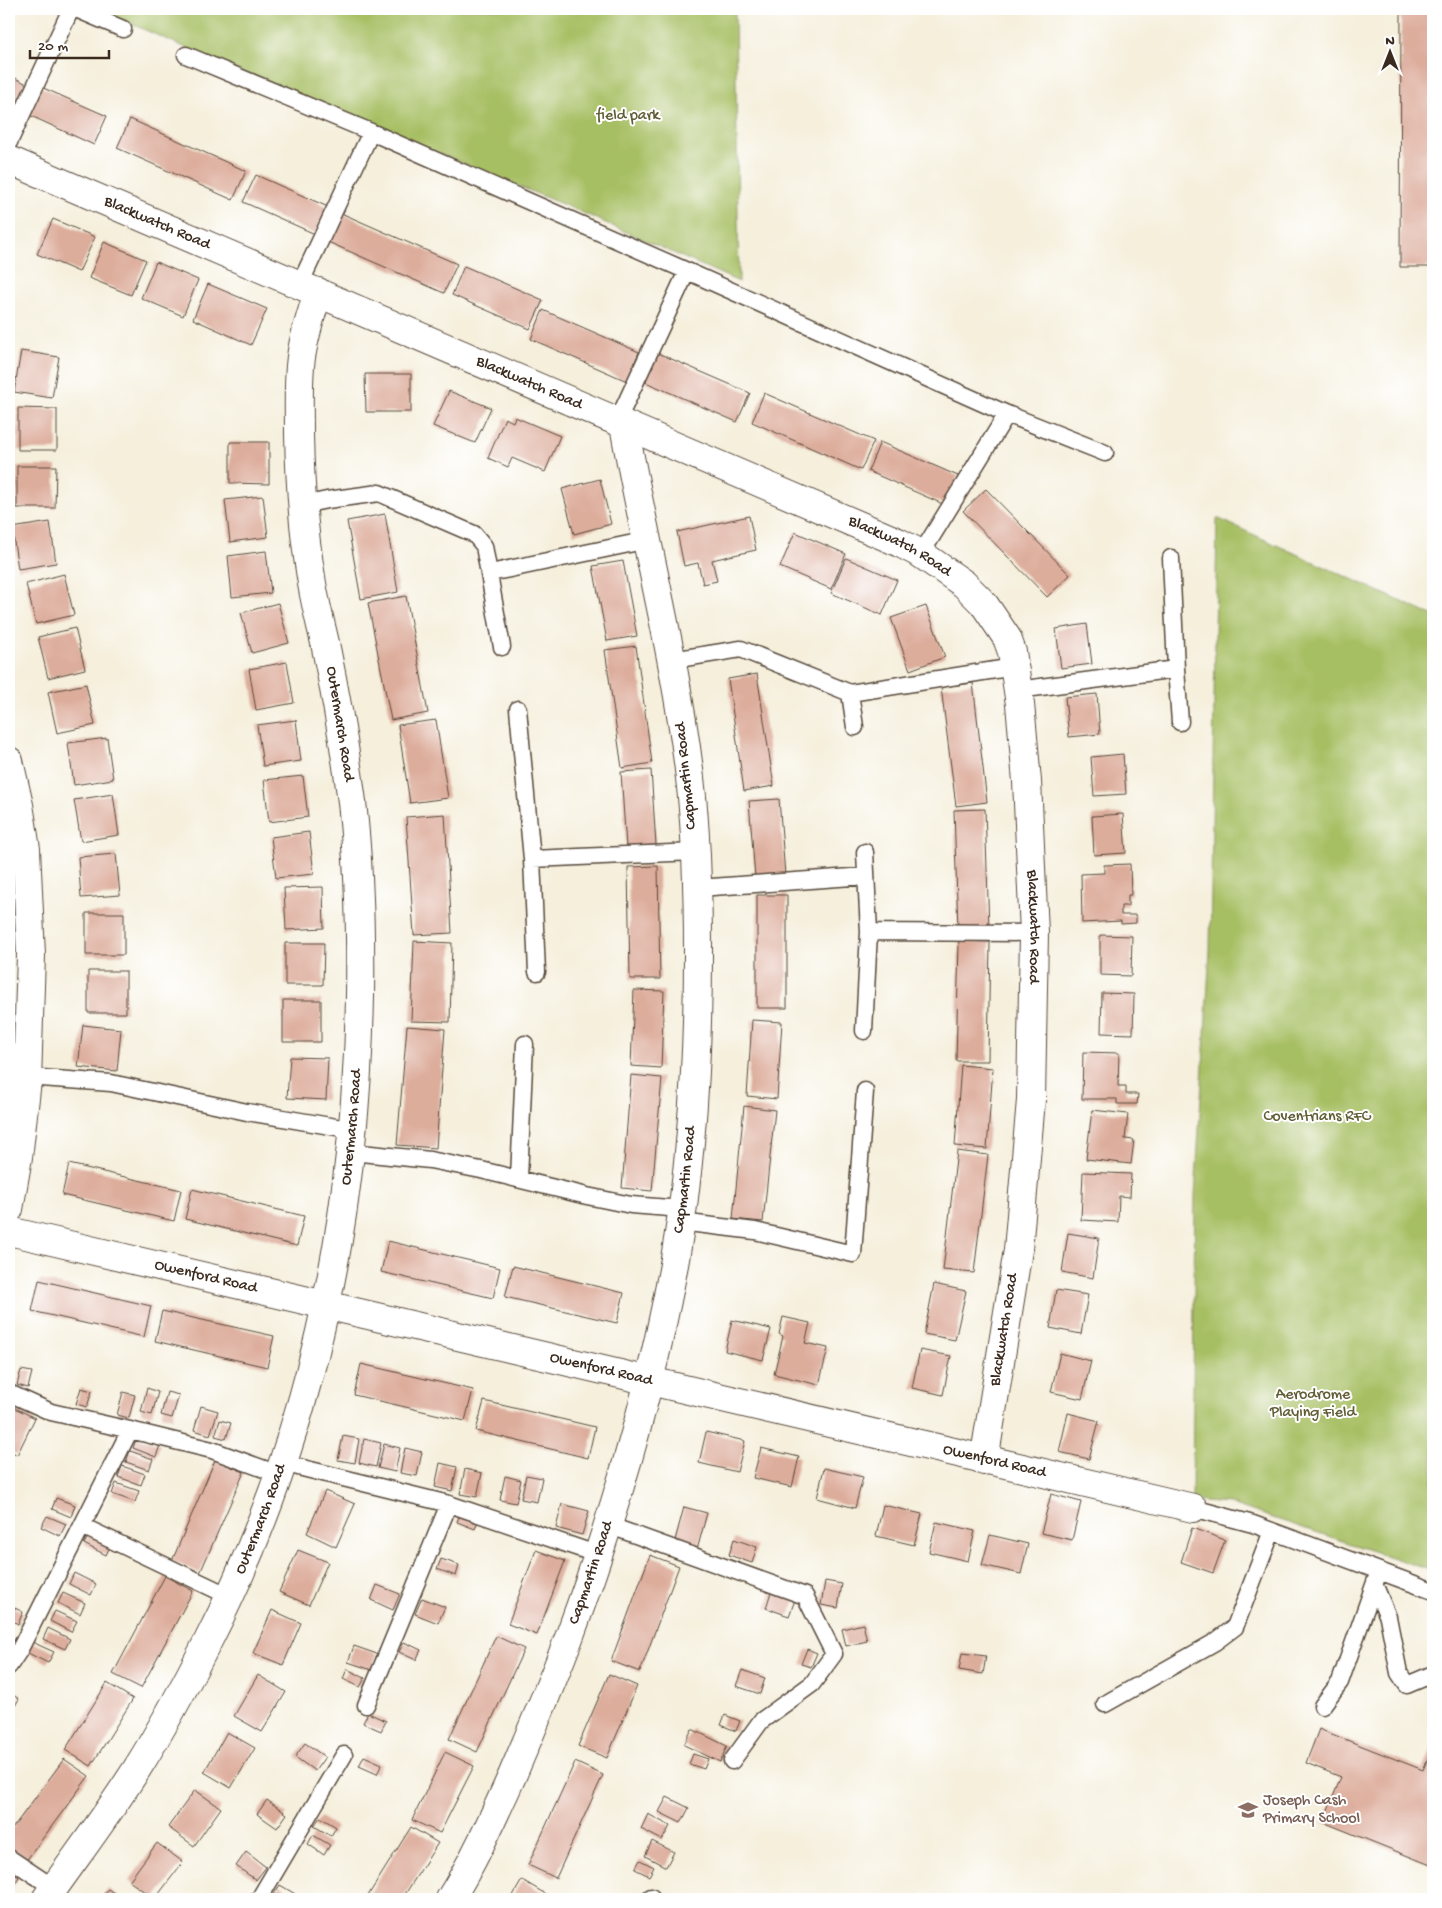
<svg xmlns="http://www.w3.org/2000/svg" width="1442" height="1908" font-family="'Gochi Hand',sans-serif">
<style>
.green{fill:#a7bf64;stroke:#717441}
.building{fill:#ddad9c}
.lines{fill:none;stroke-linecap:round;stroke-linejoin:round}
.service-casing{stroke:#57483a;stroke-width:19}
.minor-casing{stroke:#57483a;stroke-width:30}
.service{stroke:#fff;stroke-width:16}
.minor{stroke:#fff;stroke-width:28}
.labels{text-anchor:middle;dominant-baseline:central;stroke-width:4;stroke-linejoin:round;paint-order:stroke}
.park-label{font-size:16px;fill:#615e36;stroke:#fff}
.street-label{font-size:16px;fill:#3b2a1e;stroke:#fff}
.education-label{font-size:16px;fill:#785e54;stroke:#fff;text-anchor:start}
</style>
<rect width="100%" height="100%" fill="#fff"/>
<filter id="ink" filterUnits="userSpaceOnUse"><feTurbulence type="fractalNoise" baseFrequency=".02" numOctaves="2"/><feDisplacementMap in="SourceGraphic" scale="10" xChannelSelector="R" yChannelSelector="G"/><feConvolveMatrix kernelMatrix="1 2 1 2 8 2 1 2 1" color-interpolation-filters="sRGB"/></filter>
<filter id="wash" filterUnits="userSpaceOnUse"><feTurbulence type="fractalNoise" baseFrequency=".0096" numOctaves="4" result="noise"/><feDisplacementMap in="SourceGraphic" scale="20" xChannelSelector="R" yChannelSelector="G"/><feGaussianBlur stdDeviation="1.12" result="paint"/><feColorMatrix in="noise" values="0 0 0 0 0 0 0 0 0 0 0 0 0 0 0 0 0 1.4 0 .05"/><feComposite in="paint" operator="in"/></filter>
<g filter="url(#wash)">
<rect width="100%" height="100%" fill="#f5efdc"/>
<path class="green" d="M 97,9 L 735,9 L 739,282 L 574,209 L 260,80 Z
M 1217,518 L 1433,616 L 1433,1571 L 1231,1504 L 1192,1501 L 1195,1195 L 1210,951 Z"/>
<g id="blocks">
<path class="building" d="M 1401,9 L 1433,9 L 1433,267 L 1400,267 Z
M 9,75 L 27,84 L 15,112 L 9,110 Z
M 41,87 L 107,116 L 94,145 L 29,115 Z
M 130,119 L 246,171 L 233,200 L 117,148 Z
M 256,175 L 328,207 L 315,234 L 243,202 Z
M 341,213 L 457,264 L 444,293 L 328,242 Z
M 53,219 L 95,237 L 79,272 L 37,254 Z
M 104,242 L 146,260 L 131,295 L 89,278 Z
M 156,262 L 198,280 L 183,316 L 141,298 Z
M 464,266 L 543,300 L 530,329 L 452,295 Z
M 208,284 L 267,309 L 251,345 L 193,319 Z
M 543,310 L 639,352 L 627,381 L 531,339 Z
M 21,351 L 59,357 L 52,398 L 14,392 Z
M 653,351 L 750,393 L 737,422 L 641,380 Z
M 365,374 L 411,374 L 411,412 L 366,412 Z
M 449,391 L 491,408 L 475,443 L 433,426 Z
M 764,393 L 874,441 L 861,470 L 752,422 Z
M 18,408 L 57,409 L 57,450 L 18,450 Z
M 515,417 L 560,436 L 545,472 L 512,458 L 508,467 L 488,458 L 505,418 L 513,422 Z
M 230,442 L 269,442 L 269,484 L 230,483 Z
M 880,442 L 958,476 L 945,505 L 868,471 Z
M 17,466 L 56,466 L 55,508 L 17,508 Z
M 600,479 L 611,524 L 574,534 L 562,489 Z
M 986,489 L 1070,575 L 1047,597 L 963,511 Z
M 263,496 L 268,537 L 230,542 L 225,500 Z
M 385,514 L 398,592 L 361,599 L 347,521 Z
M 749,516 L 756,550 L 712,560 L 717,581 L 703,584 L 698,563 L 684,566 L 677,532 Z
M 50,522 L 56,563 L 18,569 L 12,528 Z
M 795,532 L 846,554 L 831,589 L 780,567 Z
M 266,551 L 271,593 L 232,597 L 228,556 Z
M 846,558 L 897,580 L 882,615 L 831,593 Z
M 623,561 L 637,636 L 607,641 L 593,566 Z
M 64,574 L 74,615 L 36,624 L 26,584 Z
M 406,596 L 428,713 L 391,720 L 368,603 Z
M 278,603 L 289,643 L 252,653 L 241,613 Z
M 926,606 L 945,657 L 910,670 L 891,618 Z
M 1087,624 L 1092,664 L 1061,668 L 1056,629 Z
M 75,628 L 85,669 L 48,678 L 38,637 Z
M 636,646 L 652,763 L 622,768 L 605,650 Z
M 287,662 L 294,703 L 256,710 L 249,669 Z
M 757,674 L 774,786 L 744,791 L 728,679 Z
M 973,683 L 987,802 L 956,806 L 941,687 Z
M 86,684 L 95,725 L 57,733 L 48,692 Z
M 1097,694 L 1100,734 L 1069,737 L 1065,697 Z
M 296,720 L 301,761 L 263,766 L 257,725 Z
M 436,720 L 448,798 L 410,803 L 398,725 Z
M 107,738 L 113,779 L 74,785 L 68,743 Z
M 1123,754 L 1126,794 L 1094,796 L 1091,757 Z
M 651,770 L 656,845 L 626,847 L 621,772 Z
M 303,776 L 308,817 L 269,822 L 264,780 Z
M 113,794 L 119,835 L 81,841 L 74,800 Z
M 779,799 L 785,875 L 755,877 L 749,801 Z
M 985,809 L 989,929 L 958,930 L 954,810 Z
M 445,814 L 452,933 L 414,935 L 406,817 Z
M 1123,814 L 1126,853 L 1094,855 L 1092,816 Z
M 309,832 L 314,874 L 276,878 L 271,837 Z
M 116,854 L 120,895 L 81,898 L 78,857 Z
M 1130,864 L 1131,895 L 1128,895 L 1128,906 L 1121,906 L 1121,915 L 1136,915 L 1136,923 L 1121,924 L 1121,921 L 1082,923 L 1081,874 L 1104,873 L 1104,865 Z
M 658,866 L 660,979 L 630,979 L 628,867 Z
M 323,887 L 324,928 L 286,930 L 284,888 Z
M 757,895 L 787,895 L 787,1008 L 757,1008 Z
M 86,913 L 124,913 L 124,955 L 86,955 Z
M 1100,935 L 1132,936 L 1131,976 L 1100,975 Z
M 414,941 L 452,943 L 450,1022 L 411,1021 Z
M 959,941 L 990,942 L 988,1061 L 956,1061 Z
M 285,943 L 324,943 L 323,985 L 285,985 Z
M 88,971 L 126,971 L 126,1013 L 88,1013 Z
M 634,990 L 664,991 L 661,1068 L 631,1066 Z
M 1102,993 L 1134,994 L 1133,1034 L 1101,1033 Z
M 283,1000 L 321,1000 L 321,1042 L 283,1042 Z
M 752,1020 L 782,1022 L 777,1099 L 747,1096 Z
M 83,1025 L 121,1029 L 117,1071 L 78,1067 Z
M 407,1026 L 445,1029 L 436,1148 L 397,1145 Z
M 1083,1052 L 1119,1053 L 1118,1086 L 1126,1086 L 1126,1094 L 1138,1094 L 1137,1104 L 1117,1104 L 1117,1099 L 1082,1099 Z
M 290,1057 L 328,1058 L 326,1100 L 287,1098 Z
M 961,1065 L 993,1068 L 987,1149 L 955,1146 Z
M 631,1075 L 662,1078 L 652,1191 L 622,1188 Z
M 744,1106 L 775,1110 L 763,1222 L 733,1219 Z
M 1092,1110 L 1128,1114 L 1125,1139 L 1134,1140 L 1131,1164 L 1086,1159 Z
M 957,1151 L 988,1155 L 974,1273 L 943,1270 Z
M 69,1164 L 181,1190 L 174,1221 L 62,1195 Z
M 1083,1172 L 1131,1174 L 1130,1197 L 1119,1196 L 1118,1222 L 1081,1220 Z
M 192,1189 L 304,1216 L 297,1246 L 185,1219 Z
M 1068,1233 L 1099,1238 L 1093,1278 L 1062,1272 Z
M 388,1241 L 500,1268 L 493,1298 L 381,1272 Z
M 513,1266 L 624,1293 L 617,1323 L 505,1297 Z
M 39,1280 L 151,1306 L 144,1337 L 32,1311 Z
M 934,1284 L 966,1291 L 955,1340 L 924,1334 Z
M 1056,1290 L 1088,1295 L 1081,1334 L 1050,1328 Z
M 162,1311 L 274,1336 L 267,1367 L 155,1341 Z
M 783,1317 L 810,1323 L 805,1343 L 828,1348 L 819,1385 L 774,1374 L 783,1336 L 779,1334 Z
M 732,1320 L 771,1329 L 763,1360 L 725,1351 Z
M 920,1350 L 951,1356 L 943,1395 L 912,1388 Z
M 1060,1353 L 1091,1361 L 1082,1399 L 1051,1392 Z
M 361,1364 L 473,1390 L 465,1421 L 354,1395 Z
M 21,1370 L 32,1372 L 28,1388 L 17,1385 Z
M 81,1388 L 92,1391 L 87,1407 L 76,1404 Z
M 147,1388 L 158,1392 L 152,1415 L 141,1412 Z
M 123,1392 L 135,1395 L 129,1418 L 117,1415 Z
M 167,1392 L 179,1395 L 172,1418 L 161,1415 Z
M 484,1401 L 595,1427 L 588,1458 L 476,1431 Z
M 9,1405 L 35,1418 L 17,1455 L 9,1450 Z
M 201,1406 L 218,1411 L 210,1435 L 194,1430 Z
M 1068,1413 L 1099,1421 L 1089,1459 L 1059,1452 Z
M 220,1420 L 231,1423 L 226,1439 L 215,1436 Z
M 706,1432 L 745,1441 L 737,1472 L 699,1463 Z
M 343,1436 L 359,1439 L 355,1463 L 338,1460 Z
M 137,1437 L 160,1445 L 156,1457 L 133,1448 Z
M 364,1439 L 381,1443 L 376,1467 L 359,1463 Z
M 384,1444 L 400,1448 L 395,1472 L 378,1468 Z
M 405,1448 L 422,1452 L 417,1476 L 400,1473 Z
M 761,1448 L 799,1457 L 792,1487 L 753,1478 Z
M 130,1451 L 153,1459 L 149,1470 L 126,1462 Z
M 215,1460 L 244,1472 L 200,1573 L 172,1561 Z
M 440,1463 L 457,1467 L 452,1491 L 435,1487 Z
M 122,1466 L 145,1474 L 141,1485 L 118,1477 Z
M 824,1468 L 863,1477 L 855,1508 L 817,1498 Z
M 465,1469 L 482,1473 L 477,1497 L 460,1494 Z
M 526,1475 L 542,1478 L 537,1502 L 521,1499 Z
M 505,1476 L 521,1480 L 516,1503 L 500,1500 Z
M 116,1483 L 139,1491 L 135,1502 L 112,1494 Z
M 325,1491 L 355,1504 L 336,1547 L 307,1533 Z
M 1051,1494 L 1081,1502 L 1072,1540 L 1041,1533 Z
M 56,1498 L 75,1505 L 71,1517 L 52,1509 Z
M 562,1504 L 589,1511 L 582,1535 L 556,1528 Z
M 883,1505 L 922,1514 L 914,1545 L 876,1536 Z
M 684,1507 L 707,1513 L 697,1550 L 674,1544 Z
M 461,1512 L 479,1518 L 475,1529 L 457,1522 Z
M 47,1516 L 66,1524 L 60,1536 L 41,1527 Z
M 936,1522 L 975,1531 L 968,1561 L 929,1552 Z
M 1192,1528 L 1225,1540 L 1213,1573 L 1181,1562 Z
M 90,1534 L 111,1544 L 106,1555 L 84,1544 Z
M 990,1535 L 1028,1544 L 1021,1574 L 982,1565 Z
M 734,1539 L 757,1547 L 752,1563 L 729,1555 Z
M 298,1550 L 328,1562 L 309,1605 L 279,1592 Z
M 536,1550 L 565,1561 L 537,1635 L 508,1624 Z
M 650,1555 L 679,1566 L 640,1672 L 611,1661 Z
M 441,1559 L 459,1565 L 456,1576 L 437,1569 Z
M 74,1573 L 96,1584 L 91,1595 L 69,1584 Z
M 165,1576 L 193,1591 L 141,1688 L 113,1674 Z
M 825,1581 L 842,1584 L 838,1608 L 821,1605 Z
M 377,1585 L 400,1594 L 393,1610 L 371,1600 Z
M 771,1592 L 795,1600 L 789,1616 L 766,1608 Z
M 63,1593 L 85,1603 L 80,1614 L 58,1603 Z
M 422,1598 L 445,1607 L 438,1623 L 415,1614 Z
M 9,1605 L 23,1612 L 18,1624 L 9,1619 Z
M 272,1610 L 301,1623 L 283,1665 L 253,1653 Z
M 55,1611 L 77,1621 L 71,1632 L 50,1621 Z
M 863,1624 L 867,1641 L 846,1646 L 842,1629 Z
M 48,1628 L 70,1639 L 65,1649 L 43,1639 Z
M 496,1636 L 524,1649 L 477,1752 L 449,1739 Z
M 32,1642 L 54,1652 L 48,1663 L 26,1652 Z
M 404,1642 L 421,1650 L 416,1660 L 399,1652 Z
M 354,1646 L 377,1654 L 372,1670 L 348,1662 Z
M 807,1649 L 817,1653 L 811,1667 L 801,1664 Z
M 962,1653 L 986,1656 L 983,1674 L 959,1670 Z
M 347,1669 L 365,1678 L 360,1687 L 343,1679 Z
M 742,1670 L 765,1678 L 760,1694 L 736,1686 Z
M 609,1674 L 637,1686 L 607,1758 L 578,1746 Z
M 258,1675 L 286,1692 L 262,1732 L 234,1716 Z
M 107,1683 L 133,1699 L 91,1766 L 65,1750 Z
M 9,1692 L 19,1699 L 13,1709 L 9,1707 Z
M 368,1713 L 386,1721 L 381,1731 L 363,1723 Z
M 725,1715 L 740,1721 L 736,1731 L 721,1725 Z
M 692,1729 L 727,1746 L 720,1762 L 684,1745 Z
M 1319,1729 L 1423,1770 L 1433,1745 L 1433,1866 L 1323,1822 L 1341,1777 L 1306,1763 Z
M 227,1732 L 255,1748 L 231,1788 L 204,1772 Z
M 305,1743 L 325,1757 L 315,1771 L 295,1757 Z
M 445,1752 L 474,1766 L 440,1833 L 412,1820 Z
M 693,1754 L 708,1759 L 704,1769 L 689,1764 Z
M 364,1756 L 382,1764 L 377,1774 L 359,1766 Z
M 64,1759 L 89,1776 L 23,1865 L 9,1855 L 9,1833 Z
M 575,1762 L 603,1775 L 556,1878 L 528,1865 Z
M 195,1790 L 221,1808 L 194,1846 L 168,1827 Z
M 667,1797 L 689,1808 L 681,1823 L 659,1812 Z
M 267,1800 L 287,1814 L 277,1828 L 257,1814 Z
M 648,1814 L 670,1826 L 662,1840 L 641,1829 Z
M 320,1817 L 336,1827 L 331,1836 L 314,1826 Z
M 411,1827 L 438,1843 L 402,1899 L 366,1899 Z
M 313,1835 L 330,1845 L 324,1855 L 308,1844 Z
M 652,1841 L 674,1852 L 666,1867 L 645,1856 Z
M 157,1843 L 183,1862 L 155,1899 L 129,1881 Z
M 246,1852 L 266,1867 L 256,1880 L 236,1866 Z
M 640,1860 L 654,1867 L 649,1876 L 635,1869 Z
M 9,1871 L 19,1877 L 9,1893 Z
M 522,1880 L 549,1896 L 547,1899 L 511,1899 Z
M 280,1885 L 297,1895 L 294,1899 L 283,1899 L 274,1894 Z
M 108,1889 L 123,1899 L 100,1899 Z"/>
</g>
</g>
<g filter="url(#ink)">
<use href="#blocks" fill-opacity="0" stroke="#57483a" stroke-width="1"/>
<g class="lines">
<defs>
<path id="service" d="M 76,9 L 123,29
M 186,55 L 371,132
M 9,142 L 71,9
M 300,284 L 371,132 L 687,271
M 617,422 L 687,271 L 1007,414
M 303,505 L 327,500 L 379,493 L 474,534 L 484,546 L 502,647
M 921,554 L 1007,414 L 1105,453
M 490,573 L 648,540
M 672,660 L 741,649 L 850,693
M 1176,669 L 1180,722
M 1018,690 L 1176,669 L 1171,558
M 518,709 L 532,859 L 695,852
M 855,727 L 850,693 L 1014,667
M 865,852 L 869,932
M 532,859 L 537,972
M 698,888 L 866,876
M 864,1031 L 869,932 L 1034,933
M 9,1052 L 28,1057
M 27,1077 L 111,1083 L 247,1112 L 354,1130
M 351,1152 L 430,1160 L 481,1170 L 587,1196 L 631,1205 L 682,1209
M 519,1178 L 525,1044
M 680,1222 L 755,1231 L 853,1254 L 865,1091
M 9,1393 L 51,1412 L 130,1430 L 19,1651 L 9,1666
M 130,1430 L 212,1450 L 278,1474
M 282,1463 L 449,1504 L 366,1705
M 449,1504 L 599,1555
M 1193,1508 L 1253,1524 L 1433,1591
M 608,1525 L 805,1596 L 834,1654 L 812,1684 L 761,1721 L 732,1761
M 82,1526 L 229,1596
M 1375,1586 L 1388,1617 L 1399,1673 L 1407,1685 L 1433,1674
M 1105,1704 L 1215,1642 L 1235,1627 L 1272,1531
M 1322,1706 L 1340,1682 L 1379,1571
M 9,1858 L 54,1888
M 259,1899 L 344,1755
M 650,1899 L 651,1897"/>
<g id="minor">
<path id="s1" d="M 9,160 L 898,542 L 921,554 L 964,584 L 984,604 L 1007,638 L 1012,652 L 1020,704 L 1027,781 L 1034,933 L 1031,1100 L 1018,1250 L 984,1461"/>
<path d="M 9,761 L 19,805 L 26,849 L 31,955 L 27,1081 L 18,1157 L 9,1209"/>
<path id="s2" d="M 9,1231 L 1193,1508"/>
<path id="s3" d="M 46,1899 C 77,1855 109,1813 138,1767 C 163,1727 186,1684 208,1641 C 310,1441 356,1220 360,996 C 361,931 359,866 352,802 C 345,748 336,696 325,643 C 320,621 314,599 311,577 C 303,530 300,482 299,434 C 299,411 298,388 300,366 C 302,341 311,316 318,292"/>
<path id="s4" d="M 450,1899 C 474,1861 493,1818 512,1776 C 532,1729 552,1683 570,1635 C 615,1513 652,1387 675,1259 C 692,1159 698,1056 698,954 C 698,896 697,837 690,778 C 676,659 645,543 624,425"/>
</g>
</defs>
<use href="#service" class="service-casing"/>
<use href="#minor" class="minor-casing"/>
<use href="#service" class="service"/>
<use href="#minor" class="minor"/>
</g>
</g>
<defs>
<symbol id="school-bare" viewBox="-9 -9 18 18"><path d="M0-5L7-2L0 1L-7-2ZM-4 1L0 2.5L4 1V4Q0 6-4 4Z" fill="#8d6e63" stroke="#fff" stroke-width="2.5" paint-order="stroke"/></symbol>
</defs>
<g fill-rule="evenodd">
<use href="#school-bare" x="1234" y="1796" width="28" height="28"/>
</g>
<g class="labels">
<g class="park-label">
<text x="628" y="116">field park</text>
<text x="1317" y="1117">Coventrians RFC</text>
<text x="1313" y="1395">Aerodrome<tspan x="1313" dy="18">Playing Field</tspan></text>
</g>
<g class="street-label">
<text stroke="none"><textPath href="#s1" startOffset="161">Blackwatch Road</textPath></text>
<text stroke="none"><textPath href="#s1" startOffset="566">Blackwatch Road</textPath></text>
<text stroke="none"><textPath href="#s1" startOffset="971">Blackwatch Road</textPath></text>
<text transform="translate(339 724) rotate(81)">Outermarch Road</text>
<text transform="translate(687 776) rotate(-96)">Capmartin Road</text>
<text stroke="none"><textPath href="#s1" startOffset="1406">Blackwatch Road</textPath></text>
<text stroke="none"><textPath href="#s3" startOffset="842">Outermarch Road</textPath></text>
<text stroke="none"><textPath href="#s4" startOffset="761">Capmartin Road</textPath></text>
<text stroke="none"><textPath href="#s2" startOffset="202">Owenford Road</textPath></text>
<text transform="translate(1005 1330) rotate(-81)">Blackwatch Road</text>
<text stroke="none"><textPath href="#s2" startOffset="608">Owenford Road</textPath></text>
<text stroke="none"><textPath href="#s2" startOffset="1012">Owenford Road</textPath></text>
<text stroke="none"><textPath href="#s3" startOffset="438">Outermarch Road</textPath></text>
<text stroke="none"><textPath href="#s4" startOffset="356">Capmartin Road</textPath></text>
</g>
<g class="education-label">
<text x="1263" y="1801">Joseph Cash<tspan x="1263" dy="18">Primary School</tspan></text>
</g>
</g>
<rect width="1442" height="1908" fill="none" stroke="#fff" stroke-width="30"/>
<g transform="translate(1390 52)" stroke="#ffffff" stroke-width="4" paint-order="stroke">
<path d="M0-4L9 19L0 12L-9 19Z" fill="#3b2a1e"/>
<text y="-8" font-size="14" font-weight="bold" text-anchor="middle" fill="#3b2a1e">N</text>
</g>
<path d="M30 50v8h79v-8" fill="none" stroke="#3b2a1e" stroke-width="2.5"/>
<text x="38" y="50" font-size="15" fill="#3b2a1e" stroke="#ffffff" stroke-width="4" paint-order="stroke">20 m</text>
</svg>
